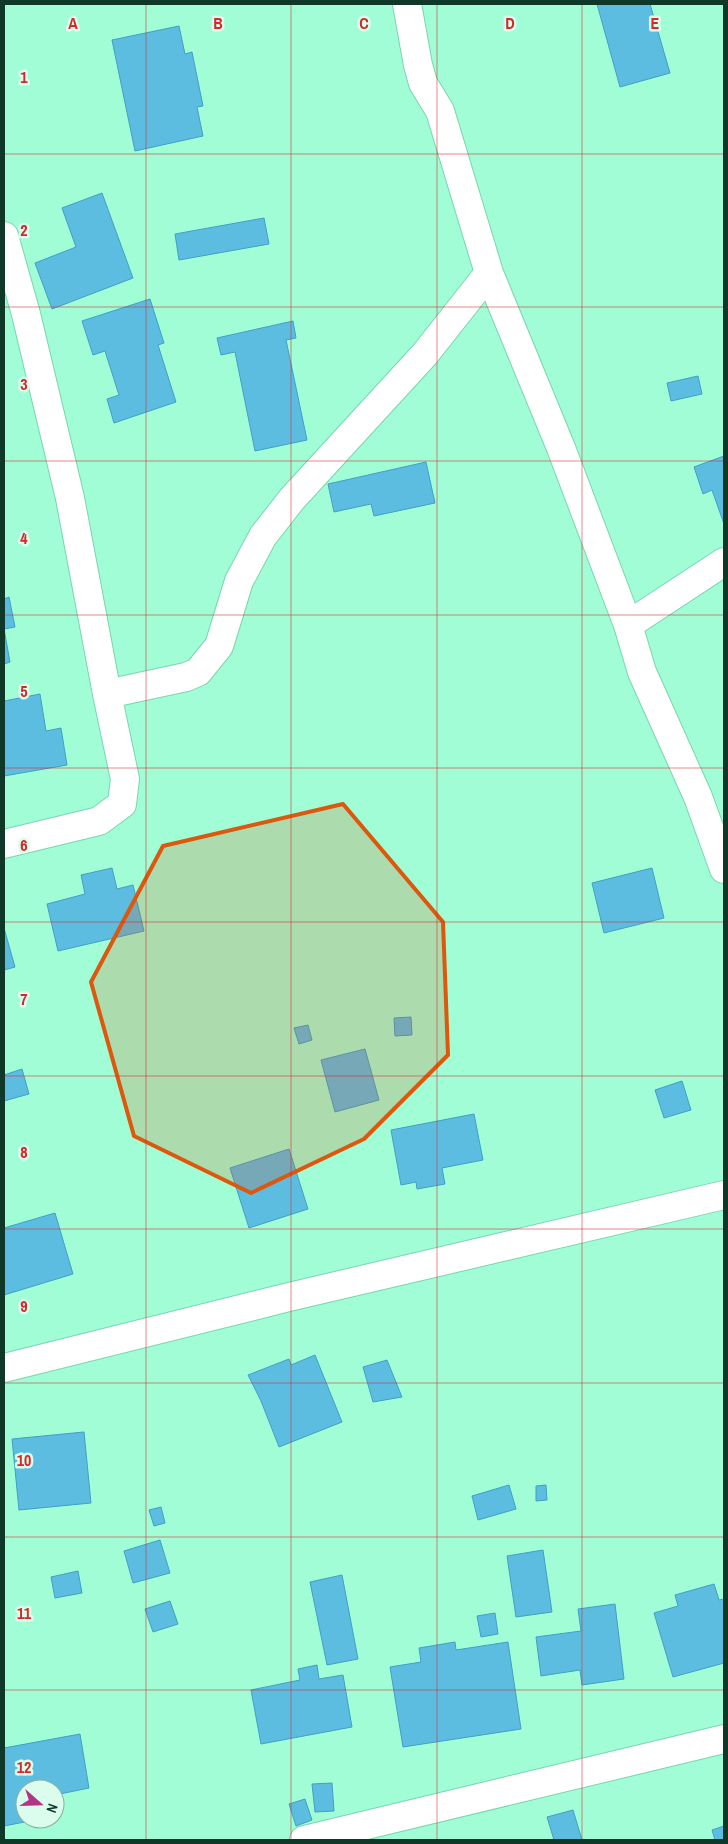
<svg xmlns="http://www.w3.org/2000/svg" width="728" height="1844" font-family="'Archivo Narrow',sans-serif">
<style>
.building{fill:#5dbde1;stroke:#3ea1c4}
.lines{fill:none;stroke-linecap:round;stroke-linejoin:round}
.minor-casing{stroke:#79d5af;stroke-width:30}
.minor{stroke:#fff;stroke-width:28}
.marked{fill:#dd570d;fill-opacity:0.2;stroke:#dd570d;stroke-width:4;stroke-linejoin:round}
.grid{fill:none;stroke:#d62828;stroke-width:1;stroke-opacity:0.55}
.grid-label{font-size:16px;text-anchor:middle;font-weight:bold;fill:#d62828;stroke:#dbfded;stroke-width:5;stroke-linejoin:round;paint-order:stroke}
</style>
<rect width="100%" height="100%" fill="#a1fdd6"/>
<path class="building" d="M 597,4 L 650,4 L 670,73 L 620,87 Z
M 179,26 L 185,54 L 192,52 L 203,106 L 197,107 L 203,136 L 135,151 L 112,40 Z
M 102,193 L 133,278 L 52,309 L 35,263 L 76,247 L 62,208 Z
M 264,218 L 269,244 L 179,260 L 175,234 Z
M 150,299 L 164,343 L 158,345 L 176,402 L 114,423 L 107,399 L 119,395 L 105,351 L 93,355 L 82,321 Z
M 293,321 L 296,338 L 286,340 L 307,440 L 255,451 L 235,352 L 221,355 L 217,338 Z
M 698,376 L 702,394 L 671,401 L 667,383 Z
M 724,456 L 724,524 L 712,490 L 703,494 L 694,467 Z
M 426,462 L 435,503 L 374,516 L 371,504 L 334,512 L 328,484 Z
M 9,597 L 15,627 L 4,629 L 10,662 L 4,664 L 4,599 Z
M 40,694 L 46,731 L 61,728 L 67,765 L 4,776 L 4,701 Z
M 112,868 L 117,889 L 133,885 L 144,931 L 58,951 L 47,904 L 85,894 L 81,875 Z
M 652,868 L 664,918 L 604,933 L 592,883 Z
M 4,928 L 15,967 L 4,970 Z
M 411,1017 L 412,1035 L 395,1036 L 394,1018 Z
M 308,1025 L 312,1040 L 299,1044 L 294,1028 Z
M 365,1049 L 379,1100 L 335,1112 L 321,1060 Z
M 22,1069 L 29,1094 L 4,1101 L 4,1075 Z
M 682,1081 L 691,1110 L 664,1118 L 655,1090 Z
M 474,1114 L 483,1160 L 442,1168 L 445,1184 L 417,1189 L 416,1182 L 401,1185 L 391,1130 Z
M 289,1149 L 308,1209 L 249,1228 L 230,1168 Z
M 55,1213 L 73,1274 L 4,1295 L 4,1228 Z
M 315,1355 L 342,1422 L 279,1447 L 261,1401 L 248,1375 L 289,1359 L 291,1365 Z
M 387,1360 L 402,1397 L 373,1402 L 363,1367 Z
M 84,1432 L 91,1503 L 19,1510 L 12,1439 Z
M 509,1485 L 516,1509 L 478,1520 L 472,1496 Z
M 546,1485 L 547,1500 L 536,1501 L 536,1486 Z
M 161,1507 L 165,1523 L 154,1526 L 149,1510 Z
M 160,1540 L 170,1573 L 133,1583 L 124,1551 Z
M 543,1550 L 552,1612 L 516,1617 L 507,1556 Z
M 78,1571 L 82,1593 L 55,1598 L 51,1577 Z
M 342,1575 L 358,1659 L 327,1665 L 310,1582 Z
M 714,1584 L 719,1600 L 724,1599 L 724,1663 L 673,1677 L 654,1613 L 678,1606 L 675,1595 Z
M 170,1601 L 178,1624 L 153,1632 L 145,1609 Z
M 615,1604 L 624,1679 L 582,1685 L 580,1670 L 541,1676 L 536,1637 L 581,1631 L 578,1609 Z
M 495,1613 L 498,1634 L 481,1637 L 477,1616 Z
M 455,1642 L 456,1650 L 508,1642 L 521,1729 L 403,1747 L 390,1667 L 421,1662 L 419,1648 Z
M 317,1665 L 319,1679 L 343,1675 L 352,1727 L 261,1744 L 251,1690 L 300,1680 L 298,1669 Z
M 80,1734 L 89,1788 L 55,1795 L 55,1789 L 25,1789 L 25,1819 L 40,1819 L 4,1826 L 4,1748 Z
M 332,1783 L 334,1811 L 315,1812 L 312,1784 Z
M 305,1799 L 312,1820 L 296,1826 L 289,1804 Z
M 573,1810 L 582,1840 L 554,1840 L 547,1817 Z
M 724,1826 L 724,1840 L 715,1840 L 712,1830 Z"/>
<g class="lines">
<defs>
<path id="minor" d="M 407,4 L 418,65 L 423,83 L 440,111 L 489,273 L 561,448 L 628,625 L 724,562
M 4,236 L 26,314 L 70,498 L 107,694 L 125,779 L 122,804 L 99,821 L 4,844
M 628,625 L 642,672 L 698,797 L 724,869
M 107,694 L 186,677 L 198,672 L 219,646 L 239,581 L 263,536 L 292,499 L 425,354 L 489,273
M 4,1368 L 289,1297 L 724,1195
M 304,1840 L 724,1739"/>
</defs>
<use href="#minor" class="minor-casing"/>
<use href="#minor" class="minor"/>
</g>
<path class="marked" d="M 343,804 L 443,922 L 448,1055 L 364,1139 L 251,1193 L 134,1136 L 91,982 L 163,846 Z"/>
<path class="grid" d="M 146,4 L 146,1840M 291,4 L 291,1840M 437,4 L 437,1840M 582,4 L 582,1840M 4,154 L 724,154M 4,307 L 724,307M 4,461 L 724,461M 4,615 L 724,615M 4,768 L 724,768M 4,922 L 724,922M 4,1076 L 724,1076M 4,1229 L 724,1229M 4,1383 L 724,1383M 4,1537 L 724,1537M 4,1690 L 724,1690"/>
<g class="grid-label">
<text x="73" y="29">A</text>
<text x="218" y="29">B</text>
<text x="364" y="29">C</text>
<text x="510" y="29">D</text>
<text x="655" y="29">E</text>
<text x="24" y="83">1</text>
<text x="24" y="236">2</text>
<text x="24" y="390">3</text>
<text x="24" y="544">4</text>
<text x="24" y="697">5</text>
<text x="24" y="851">6</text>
<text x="24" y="1005">7</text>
<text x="24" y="1158">8</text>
<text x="24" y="1312">9</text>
<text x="24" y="1466">10</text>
<text x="24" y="1619">11</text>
<text x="24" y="1773">12</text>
</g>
<rect width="728" height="1844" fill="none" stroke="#103829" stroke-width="10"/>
<g transform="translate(40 1804) rotate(110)"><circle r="24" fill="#dbfded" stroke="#8aae9f"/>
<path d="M0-4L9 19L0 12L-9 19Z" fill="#b33686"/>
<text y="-8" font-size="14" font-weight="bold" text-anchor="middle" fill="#103829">N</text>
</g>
</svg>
